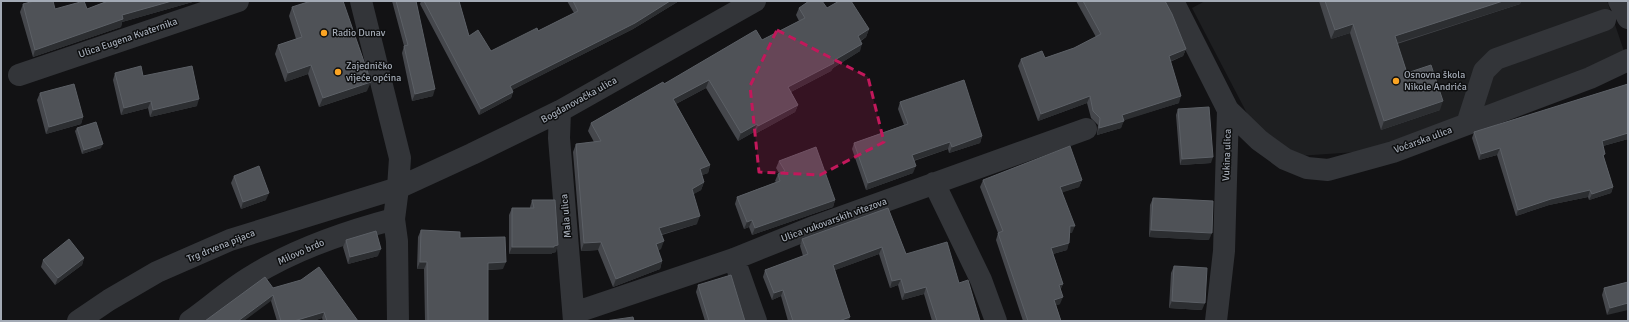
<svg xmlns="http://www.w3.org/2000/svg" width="1629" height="322" font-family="Signika,sans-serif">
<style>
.built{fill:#1e1f21}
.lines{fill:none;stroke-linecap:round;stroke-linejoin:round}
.minor{stroke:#333539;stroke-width:22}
.wall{fill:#45474c}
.shaded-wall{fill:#2c2e31}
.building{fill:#4f5257;stroke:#5c6066}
.marked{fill:#c2185b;fill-opacity:0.2;stroke:#c2185b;stroke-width:3;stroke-dasharray:8 5;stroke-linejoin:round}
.poi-dot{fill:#fba423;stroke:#0d0e0f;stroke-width:1.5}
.labels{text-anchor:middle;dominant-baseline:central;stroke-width:3;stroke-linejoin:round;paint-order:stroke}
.poi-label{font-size:10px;fill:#a3aab5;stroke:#0d0e0f;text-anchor:start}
.street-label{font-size:10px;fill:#a3aab5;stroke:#0d0e0f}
</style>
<rect width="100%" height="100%" fill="#121214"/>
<path class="built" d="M 1205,1 L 1607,1 L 1626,57 L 1371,151 L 1298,156 L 1251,121 L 1192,8 Z"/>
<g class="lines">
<path class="minor" d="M 1173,1 L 1228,110 L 1224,251 L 1216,321
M 1619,1 L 1628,18
M 19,75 L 238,1
M 1228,110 L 1259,140 L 1285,159 L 1307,168 L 1328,170 L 1393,152 L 1590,78 L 1628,60
M 560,111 L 559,138 L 574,321
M 1467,124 L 1484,71 L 1496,59 L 1605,20
M 934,183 L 981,280 L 996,321
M 394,219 L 397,241 L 398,321
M 734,259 L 756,321
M 574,313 L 734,259 L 816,226 L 1086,129
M 78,321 L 109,300 L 157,272 L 230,240 L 398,188 L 472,154 L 560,111 L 755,1
M 190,321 C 211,306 230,289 252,276 C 295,249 345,232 394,219 L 398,188 L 400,158 L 361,1"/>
</g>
<path class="wall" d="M 108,1 L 196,1 L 122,22 L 121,27 L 33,57 L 20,12 L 23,4 L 55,9 L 87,9 Z
M 392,1 L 416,1 L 433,96 L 412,101 L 402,53 L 404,46 Z
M 421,1 L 459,1 L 469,36 L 491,51 L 538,31 L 574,13 L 567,1 L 679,1 L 633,29 L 512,90 L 513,92 L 511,98 L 479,115 L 420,4 Z
M 1076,1 L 1165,1 L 1186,49 L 1183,56 L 1170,62 L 1179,103 L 1123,120 L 1121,128 L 1097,135 L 1098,125 L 1091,118 L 1087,103 L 1038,121 L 1018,66 L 1021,59 L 1045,58 L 1074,48 L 1096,37 Z
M 1319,1 L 1521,1 L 1520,4 L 1397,44 L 1407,73 L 1440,110 L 1381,130 L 1350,33 L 1331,39 Z
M 292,7 L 367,91 L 319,107 L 308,74 L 285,82 L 275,54 L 278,45 L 296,39 L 289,16 Z
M 799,8 L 827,8 L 869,29 L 866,37 L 861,41 L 860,51 L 833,68 L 831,71 L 791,92 L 798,105 L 795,112 L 755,134 L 754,132 L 738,141 L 706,88 L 676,104 L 710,165 L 708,173 L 702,175 L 704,182 L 701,190 L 693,194 L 697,224 L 662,235 L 661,249 L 658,250 L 662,261 L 660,269 L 613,287 L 598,250 L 581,251 L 573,152 L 576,144 L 594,142 L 588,131 L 591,123 L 664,84 L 762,40 L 799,21 L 796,15 Z
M 115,73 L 143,76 L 197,106 L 150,117 L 148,108 L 121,115 L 113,80 Z
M 1628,84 L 1628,139 L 1603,146 L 1604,158 L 1613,187 L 1611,193 L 1589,200 L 1588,197 L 1549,205 L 1516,216 L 1497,155 L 1479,160 L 1472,138 L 1474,132 Z
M 40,93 L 83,117 L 81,124 L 46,134 L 37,100 Z
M 900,102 L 982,136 L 980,143 L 949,153 L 948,149 L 914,161 L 913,173 L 866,190 L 852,149 L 854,143 L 904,125 L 898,109 Z
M 1178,109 L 1211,163 L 1180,165 L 1176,115 Z
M 77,128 L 101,148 L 82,154 L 75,131 Z
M 779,161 L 835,200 L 833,207 L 752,235 L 749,227 L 744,229 L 735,204 L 737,197 L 776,182 L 775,181 L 778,174 L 779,173 L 776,168 Z
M 234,176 L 266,200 L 241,209 L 231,183 Z
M 983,180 L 1082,180 L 1079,187 L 1062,192 L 1072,233 L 1070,233 L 1067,250 L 1053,254 L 1063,284 L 1060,290 L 1060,304 L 1056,305 L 1061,321 L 1023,321 L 996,240 L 998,233 L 980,187 Z
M 1153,198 L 1209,240 L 1149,237 L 1150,205 Z
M 532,200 L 556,252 L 552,253 L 552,254 L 509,254 L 509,215 L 512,208 L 530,208 L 530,207 Z
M 888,208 L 906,254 L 959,283 L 980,321 L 932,321 L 924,294 L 902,300 L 898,285 L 890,288 L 879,254 L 835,270 L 849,321 L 788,321 L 781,296 L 772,300 L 763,277 L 765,270 L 803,256 L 800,246 L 802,239 Z
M 421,230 L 460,238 L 503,269 L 488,270 L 488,321 L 425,321 L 424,269 L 417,269 L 418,237 Z
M 346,240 L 378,256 L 348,264 L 343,247 Z
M 84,258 L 82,265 L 55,285 L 41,267 L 43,260 Z
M 1174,266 L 1202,310 L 1169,308 L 1171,273 Z
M 1628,282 L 1607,315 L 1602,295 L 1604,288 Z
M 698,285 L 745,321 L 705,321 L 696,292 Z
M 273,288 L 358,321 L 323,321 L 322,318 L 313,321 L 277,321 L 271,301 Z"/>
<path class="shaded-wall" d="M 172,1 L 196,1 L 122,22 L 121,27 L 33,57 L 35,50 L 122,15 Z
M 670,1 L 679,1 L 633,29 L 508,92 L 510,86 Z
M 1503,1 L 1521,1 L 1520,4 L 1391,45 L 1395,36 Z
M 1353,24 L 1350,33 L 1331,39 L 1335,30 Z
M 869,29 L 866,37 L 855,44 L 858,36 Z
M 862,44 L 860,51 L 833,68 L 831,71 L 785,95 L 788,87 L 833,61 Z
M 1186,49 L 1183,56 L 1166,63 L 1169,56 Z
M 311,65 L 308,74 L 285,82 L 288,73 Z
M 709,80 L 706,88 L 670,107 L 673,99 Z
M 371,82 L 367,91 L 319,107 L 323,98 Z
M 435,89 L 433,96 L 412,101 L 415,94 Z
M 513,92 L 511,98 L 479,115 L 481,109 Z
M 1090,96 L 1087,103 L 1038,121 L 1041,114 Z
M 1181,96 L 1179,103 L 1119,122 L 1122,115 Z
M 199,99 L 197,106 L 150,117 L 153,110 Z
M 151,101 L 148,108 L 121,115 L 124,108 Z
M 1443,101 L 1440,110 L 1381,130 L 1384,121 Z
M 798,105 L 795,112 L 755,134 L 758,126 Z
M 83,117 L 81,124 L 46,134 L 49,127 Z
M 1124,121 L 1121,128 L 1097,135 L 1099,128 Z
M 757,124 L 754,132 L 738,141 L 741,133 Z
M 1628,133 L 1628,139 L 1599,147 L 1602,141 Z
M 982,136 L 980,143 L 949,153 L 952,147 Z
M 950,142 L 948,149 L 909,162 L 912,155 Z
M 103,144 L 101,148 L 82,154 L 84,150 Z
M 1500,148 L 1497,155 L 1479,160 L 1481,154 Z
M 1213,157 L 1211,163 L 1180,165 L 1182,159 Z
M 710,165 L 708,173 L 697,177 L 700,169 Z
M 916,166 L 913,173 L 866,190 L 868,183 Z
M 1082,180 L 1079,187 L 1058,194 L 1060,187 Z
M 704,182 L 701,190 L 689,197 L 692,189 Z
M 1613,187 L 1611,193 L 1589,200 L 1592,194 Z
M 1590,190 L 1588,197 L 1549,205 L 1516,216 L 1518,210 L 1551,199 Z
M 269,193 L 266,200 L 241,209 L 243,202 Z
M 835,200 L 833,207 L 752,235 L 755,228 Z
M 700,216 L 697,224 L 656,236 L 659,228 Z
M 752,220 L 749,227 L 744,229 L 747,222 Z
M 1070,226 L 1075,226 L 1072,233 L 1068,233 Z
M 1151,230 L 1212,233 L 1209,240 L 1149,237 Z
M 664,241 L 661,249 L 653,252 L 656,244 Z
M 601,242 L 598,250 L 581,251 L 584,243 Z
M 1069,243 L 1067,250 L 1049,255 L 1051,248 Z
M 558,245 L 556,252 L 552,253 L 552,254 L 509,254 L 512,247 Z
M 882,247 L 879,254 L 830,272 L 833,265 Z
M 381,249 L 378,256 L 348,264 L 350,257 Z
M 84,258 L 82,265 L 55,285 L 58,278 Z
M 662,261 L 660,269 L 613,287 L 616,279 Z
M 420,262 L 427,262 L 424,269 L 417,269 Z
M 506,262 L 503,269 L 485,270 L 488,263 Z
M 901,279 L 898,285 L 890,288 L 892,281 Z
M 1063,284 L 1060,291 L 1059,285 Z
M 926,287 L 924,294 L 902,300 L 905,293 Z
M 783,290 L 781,296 L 772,300 L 774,293 Z
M 273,295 L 271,301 L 244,321 L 238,321 Z
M 1063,297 L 1060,304 L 1052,307 L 1054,300 Z
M 1172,301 L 1205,303 L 1202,310 L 1169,308 Z
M 1628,303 L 1628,310 L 1607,315 L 1610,308 Z
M 324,312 L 322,318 L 313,321 L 294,321 Z
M 850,317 L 849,321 L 838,321 Z"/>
<path class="building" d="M 34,1 L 53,1 L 55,9 L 84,1 L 87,9 L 108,1 L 172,1 L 122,15 L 123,19 L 35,50 L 23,4 Z
M 311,1 L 343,1 L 371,82 L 323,98 L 311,65 L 288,73 L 278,45 L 302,37 L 292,7 Z
M 396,1 L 416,1 L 435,89 L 415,94 L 404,46 L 408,45 Z
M 424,1 L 459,1 L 469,36 L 478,30 L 491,51 L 537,28 L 538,31 L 578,11 L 573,1 L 670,1 L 635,23 L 510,86 L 513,92 L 481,109 Z
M 809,1 L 822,1 L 827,8 L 839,1 L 851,1 L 869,29 L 858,36 L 862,44 L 833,61 L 834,63 L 788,87 L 798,105 L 758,126 L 757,124 L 741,133 L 709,80 L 673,99 L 710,165 L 700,169 L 704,182 L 692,189 L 700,216 L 659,228 L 664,241 L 656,244 L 662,261 L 616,279 L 601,242 L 584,243 L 576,144 L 601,141 L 591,123 L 663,82 L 664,84 L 756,30 L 762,40 L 805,18 L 799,8 Z
M 1083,1 L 1165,1 L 1172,14 L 1186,49 L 1169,56 L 1181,96 L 1122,115 L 1124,121 L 1099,128 L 1100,118 L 1093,111 L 1090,96 L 1041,114 L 1021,59 L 1042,51 L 1045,58 L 1074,48 L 1101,34 Z
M 1325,1 L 1503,1 L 1395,36 L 1407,73 L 1431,65 L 1443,101 L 1384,121 L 1353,24 L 1335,30 Z
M 141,66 L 143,76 L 192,66 L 199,99 L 153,110 L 151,101 L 124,108 L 115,73 Z
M 964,80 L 982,136 L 952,147 L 950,142 L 912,155 L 916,166 L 868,183 L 854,143 L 908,124 L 900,102 Z
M 74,84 L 83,117 L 49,127 L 40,93 Z
M 1628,84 L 1628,133 L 1602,141 L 1605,154 L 1603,155 L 1613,187 L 1592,194 L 1590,190 L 1551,199 L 1518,210 L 1500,148 L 1481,154 L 1474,132 Z
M 1209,107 L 1213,157 L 1182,159 L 1178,109 Z
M 96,122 L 103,144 L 84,150 L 77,128 Z
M 1070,146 L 1082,180 L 1060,187 L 1075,226 L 1070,226 L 1069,243 L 1051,248 L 1063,284 L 1059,285 L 1063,297 L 1054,300 L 1061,321 L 1028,321 L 998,233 L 1003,231 L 983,180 Z
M 816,147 L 835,200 L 755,228 L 752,220 L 747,222 L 737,197 L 780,181 L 778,174 L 785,171 L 779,161 Z
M 259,166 L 269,193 L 243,202 L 234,176 Z
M 1153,198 L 1213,201 L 1212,233 L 1151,230 Z
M 532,200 L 555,200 L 558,245 L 554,246 L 554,247 L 512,247 L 512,208 L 534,208 Z
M 888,208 L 906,254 L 947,242 L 959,283 L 968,280 L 980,321 L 937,321 L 926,287 L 905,293 L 901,279 L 892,281 L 882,247 L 833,265 L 850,317 L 839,321 L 793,321 L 783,290 L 774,293 L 765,270 L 808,254 L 802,239 Z
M 421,230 L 460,232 L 460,238 L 505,237 L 506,262 L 488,263 L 488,321 L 428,321 L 427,262 L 420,262 Z
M 376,231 L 381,249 L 350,257 L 346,240 Z
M 69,239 L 84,258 L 58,278 L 43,260 Z
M 1174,266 L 1207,268 L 1205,303 L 1172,301 Z
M 319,267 L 358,321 L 327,321 L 324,312 L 294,321 L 281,321 L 273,295 L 238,321 L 205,321 L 265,277 L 273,288 L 301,280 Z
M 731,275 L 745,321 L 709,321 L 698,285 Z
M 1628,282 L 1628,303 L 1610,308 L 1604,288 Z
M 633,317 L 634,321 L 605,321 Z"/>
<path class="marked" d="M 777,30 L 868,77 L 884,142 L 820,175 L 759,172 L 750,86 Z"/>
<g class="poi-dot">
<circle cx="324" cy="33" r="4"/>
<circle cx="338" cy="72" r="4"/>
<circle cx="1396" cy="81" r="4"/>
</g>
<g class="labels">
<g class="poi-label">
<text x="332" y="33">Radio Dunav</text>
<text x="346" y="66">Zajedničko<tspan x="346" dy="12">vijeće općina</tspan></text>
<text x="1404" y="75">Osnovna škola<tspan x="1404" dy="12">Nikole Andrića</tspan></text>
</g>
<g class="street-label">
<text transform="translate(128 38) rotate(-19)">Ulica Eugena Kvaternika</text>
<text transform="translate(579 100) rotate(-29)">Bogdanovačka ulica</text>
<text transform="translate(1423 140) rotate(-20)">Voćarska ulica</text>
<text transform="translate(1227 155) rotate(-88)">Vukina ulica</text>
<text transform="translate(566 216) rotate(-95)">Mala ulica</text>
<text transform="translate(834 220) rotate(-20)">Ulica vukovarskih vitezova</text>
<text transform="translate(221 246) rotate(-22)">Trg drvena pijaca</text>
<text transform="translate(301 252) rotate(-24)">Milovo brdo</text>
</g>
</g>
<rect width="1629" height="322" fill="none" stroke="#a3aab5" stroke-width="4"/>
</svg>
